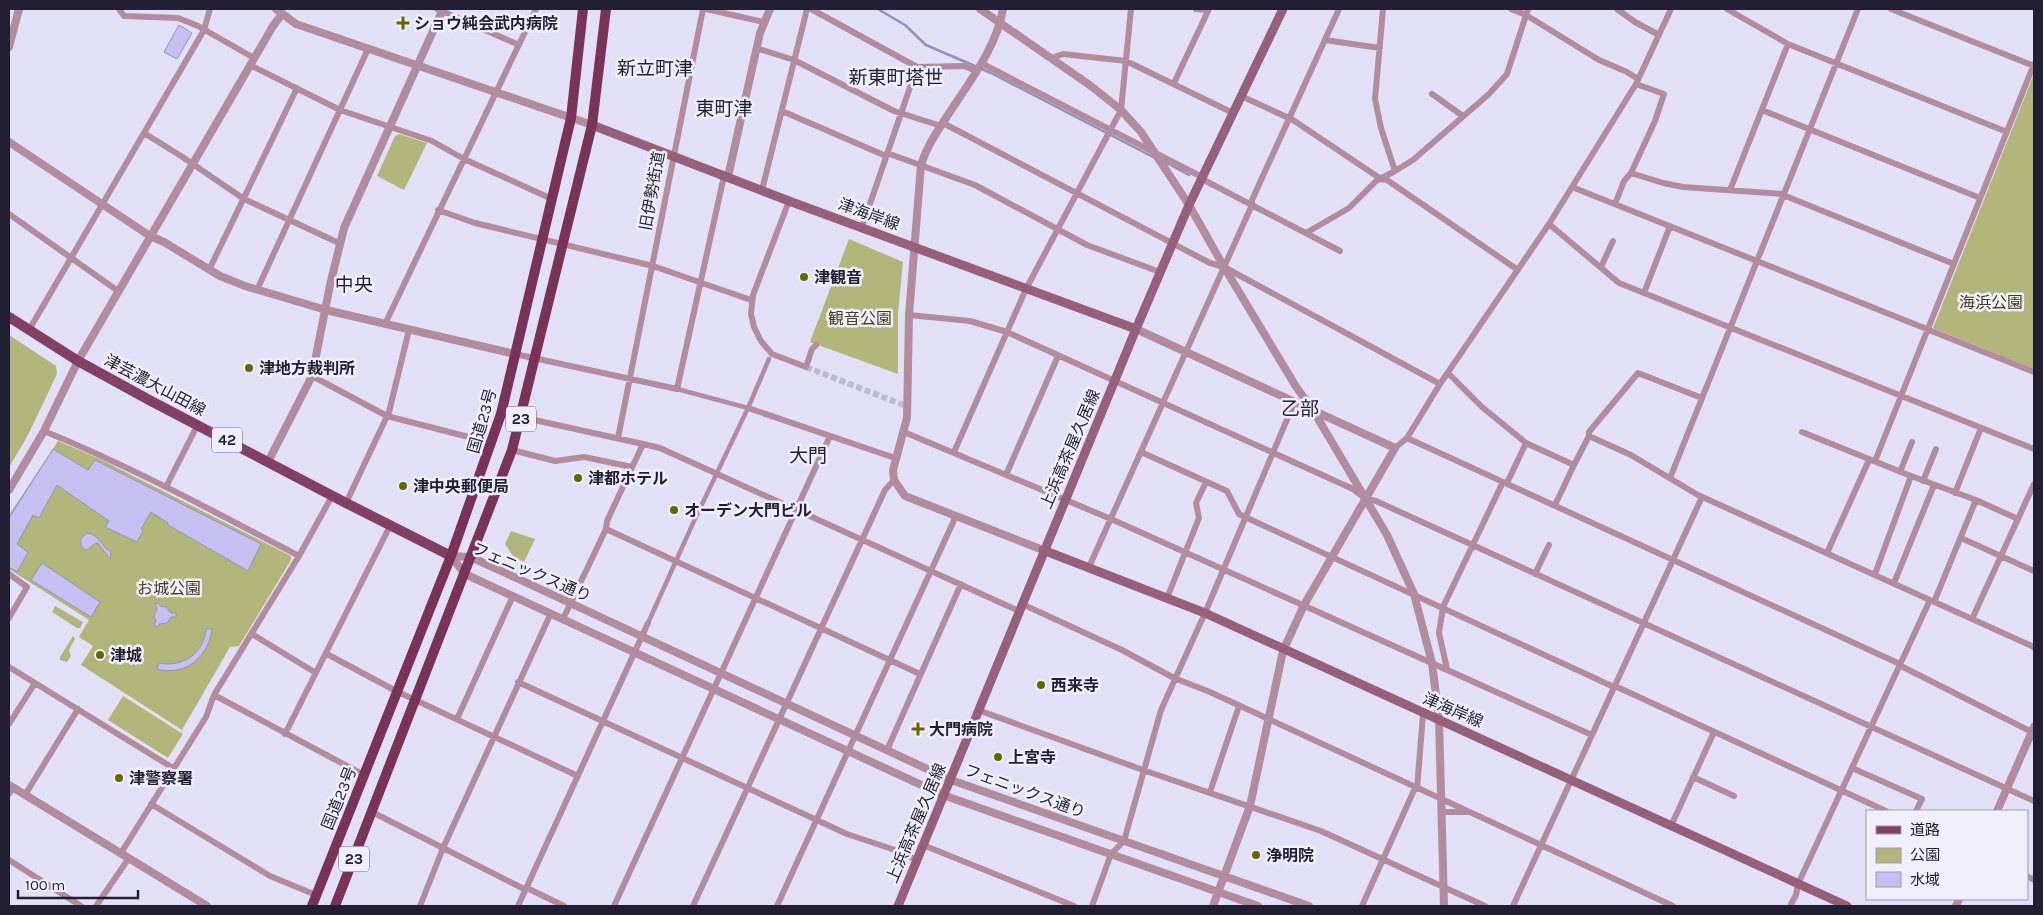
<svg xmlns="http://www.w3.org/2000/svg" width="2043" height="915" font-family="Karla,'Noto Sans JP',sans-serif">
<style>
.green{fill:#b2b57a}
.water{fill:#c6c0f2;stroke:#9590b9}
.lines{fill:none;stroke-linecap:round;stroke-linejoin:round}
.stream{stroke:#9590b9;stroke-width:2.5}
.minor-tunnel{stroke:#bcb9d0;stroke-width:6;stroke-dasharray:6 3;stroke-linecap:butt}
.pedestrian{stroke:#b28b9c;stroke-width:4.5}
.minor{stroke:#b28b9c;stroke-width:6}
.tertiary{stroke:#b28b9c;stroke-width:8}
.secondary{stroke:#97607a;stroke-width:9}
.primary{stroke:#824162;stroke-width:10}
.trunk{stroke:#793258;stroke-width:10}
.poi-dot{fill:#656600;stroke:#efeefa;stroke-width:2}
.labels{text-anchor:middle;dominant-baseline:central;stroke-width:5;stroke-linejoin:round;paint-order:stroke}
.shield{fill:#efeefa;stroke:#605d6f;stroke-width:1}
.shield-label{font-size:15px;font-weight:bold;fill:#221f34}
.poi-label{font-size:16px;font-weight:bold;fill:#221f34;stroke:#efeefa;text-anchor:start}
.street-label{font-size:16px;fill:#221f34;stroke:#efeefa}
.park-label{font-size:16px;fill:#404119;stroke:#efeefa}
.quarter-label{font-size:19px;fill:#221f34;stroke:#efeefa}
</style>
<rect width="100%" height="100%" fill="#e2e0f7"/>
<path class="green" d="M 2034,74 L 2034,369 L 1933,328 Z
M 399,134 L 427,143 L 404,190 L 377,176 L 395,136 Z
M 849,239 L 903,262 L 898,313 L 898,374 L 810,342 Z
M 9,335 L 56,366 L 57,374 L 28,435 L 10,466 Z
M 58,441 L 100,459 L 291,556 L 291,560 L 239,646 L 230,647 L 182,730 L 81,665 L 93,646 L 79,637 L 89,620 L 9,569 L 9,515 Z
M 511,531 L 535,539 L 524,562 L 513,556 L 505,544 Z
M 55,606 L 83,622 L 80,628 L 77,628 L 52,612 Z
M 73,636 L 75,639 L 69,650 L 71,656 L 67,662 L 60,660 L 60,657 Z
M 123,696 L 183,734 L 168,758 L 108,720 Z"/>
<path class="water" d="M 179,25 L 192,33 L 177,59 L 164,52 Z
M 53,449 L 88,470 L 95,460 L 261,544 L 248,571 L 168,525 L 168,523 L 151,512 L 141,529 L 143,531 L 137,542 L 105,527 L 109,521 L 57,485 L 39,518 L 33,515 L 17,544 L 28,552 L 17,572 L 9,567 L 9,518 Z
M 87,533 C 100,535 100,546 111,552 L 110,559 L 98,543 L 96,543 L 87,550 L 83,548 L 81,546 L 81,538 Z
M 42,563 L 100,602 L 91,617 L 31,580 Z
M 158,603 L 160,606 L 166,607 L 171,613 L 176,613 L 176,617 L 171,617 L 167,623 L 159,624 L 158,627 L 154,625 L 156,621 L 154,616 L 157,608 L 155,604 Z
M 206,629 L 212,629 C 209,656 186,677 157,669 L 159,663 C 183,668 204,653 206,629 Z"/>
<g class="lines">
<path class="stream" d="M 878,9 L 905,25 L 926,45 L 991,73 L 1155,158
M 1163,161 L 1189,175"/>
<path class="minor-tunnel" d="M 806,367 L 906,406"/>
<path class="pedestrian" d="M 748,408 L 769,359
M 648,623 L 694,521 L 748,408 L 677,389"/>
<path class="minor" d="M 119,9 L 124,16 L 178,18 L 198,26 L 254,58
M 437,9 L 519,45
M 706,9 L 764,22
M 811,9 L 917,67 L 964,66 L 976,71
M 1196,9 L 1208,10
M 1383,9 L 1375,99 L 1381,128 L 1395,171 L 1413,160 L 1489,94 L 1507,74 L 1528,9
M 1511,9 L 1526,15 L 1599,60 L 1627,72 L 1638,79
M 1617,9 L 1635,22 L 1659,35
M 1727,9 L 1788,44 L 2007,132
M 1891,9 L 2034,66
M 1325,40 L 1380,48
M 756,48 L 794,60 L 894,111 L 941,126
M 1051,58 L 1063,54 L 1126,61 L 1233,113
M 981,63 L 1202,177
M 250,65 L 340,110 L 432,141 L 464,159 L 552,199
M 1174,83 L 1209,9
M 1432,94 L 1463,116
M 1241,96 L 1293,120 L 1381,179 L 1387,180 L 1518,270
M 1762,110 L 1980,198
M 782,111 L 886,156
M 943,123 L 1210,263 L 1224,267 L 1440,384
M 144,133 L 181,156 L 244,199 L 339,243
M 887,153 L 975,185 L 1087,245 L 1160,272
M 1631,173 L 1663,183 L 1683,187 L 1784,194
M 1202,179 L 1340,251
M 1572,187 L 2034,372
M 762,190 L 807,9
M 1730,190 L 1788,44
M 1783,195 L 1954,264
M 789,201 L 753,295 L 751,314 L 754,327 L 761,341 L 772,354 L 806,367 L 812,349 L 816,345
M 1615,204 L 1624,181 L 1631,173 L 1655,121 L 1664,94 L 1636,84
M 438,210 L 475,223 L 653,266 L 751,300
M 9,214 L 118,291
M 1549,224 L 1619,283 L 2034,449
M 862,227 L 917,67
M 1306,233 L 1349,208 L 1376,181 L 1395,171
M 1601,267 L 1613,241
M 209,270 L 297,88
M 257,290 L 368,49
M 1644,293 L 1670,226
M 909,315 L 970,321 L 1007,332 L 1353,489 L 1366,499 L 1376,501 L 2034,801
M 385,324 L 536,9
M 29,330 L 204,30 L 210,9
M 515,354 L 677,389 L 724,176
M 1448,373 L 1482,407 L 1526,443 L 1574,465 L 1589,436 L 1589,432 L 1638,373 L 1702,398
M 312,376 L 387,416 L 492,443
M 748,408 L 895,458
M 521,417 L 643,444
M 44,431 C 132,467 215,512 299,556
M 904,432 L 1111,519 L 1592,735
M 1802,432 L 1911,476
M 1589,436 L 1631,455 L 1698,495 L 2034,647
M 618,438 L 703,9
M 1407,438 L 1900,664
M 1395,448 L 1407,438 L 1440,384 L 1549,224 L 1636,84 L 1671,9
M 512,450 L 555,461 L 584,457 L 632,467
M 954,452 L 1026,289 L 1121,110 L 1131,9
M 1141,452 L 1227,491 L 1239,514 L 1245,517 L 1614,687
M 1875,461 L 2034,64
M 1900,472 L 1912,442
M 1006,475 L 1058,356
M 1670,478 L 1858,9
M 1923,481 L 1936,449
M 1507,483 L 1526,443
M 166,487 L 198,424
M 1955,493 L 1981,428
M 1976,500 L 2018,519
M 346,503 L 389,412 L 409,330
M 1555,505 L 1574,465
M 606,529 L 920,674
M 1961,538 L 2034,571
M 1827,553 L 1869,460
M 1089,567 L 1252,205 L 1252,200 L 1339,9
M 9,574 L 27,587 L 9,618
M 1535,574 L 1549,545
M 1875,574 L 1911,476 L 1976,500 L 1934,602
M 1894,583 L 1934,485
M 1167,598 L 1199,518 L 1196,503 L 1206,482
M 1022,604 L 1122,650 L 1174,678 L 1210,692 L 1673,906
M 563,619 L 606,529 L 607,521 L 643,444 L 660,448 L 1019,611
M 1972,619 L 2034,484
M 252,634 L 316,673
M 327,654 L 396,691 L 578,776
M 1899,665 L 2034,733
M 9,667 L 173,768
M 1447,669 L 1439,633 L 1443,607 L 1503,482
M 518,682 L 847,834 L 892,849 L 917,860
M 1615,686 L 1886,811
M 214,695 L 364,775
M 978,710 L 1143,770 L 1321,831 L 1485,906
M 457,719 L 513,596
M 9,724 L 35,683
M 285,734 L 390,526
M 887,750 L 961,584
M 1852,768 L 1922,799 L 1916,811
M 1693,777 L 1734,796
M 1417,789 L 1423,714
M 1210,792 L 1239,706
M 9,794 L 13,788
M 25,795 L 78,709
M 151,804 L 270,876 L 316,895
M 372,812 L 526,890
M 1441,812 L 1468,812
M 1671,826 L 1714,732
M 923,845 L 1074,906
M 121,853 L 206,717 L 214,695 L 299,556 L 332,496
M 9,860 L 81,906
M 2027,876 L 2034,880
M 527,888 L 564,906
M 96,906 L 129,858
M 420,906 L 443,848 L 551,613
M 518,906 L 648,623
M 614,906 L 830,436
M 693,906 L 885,490 L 894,480
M 777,906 L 956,516
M 1092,906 L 1111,854 L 1124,841 L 1161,710 L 1205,613 L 1294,403
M 1362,906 L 1415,788
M 1513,906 L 1702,497
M 1790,906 L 1796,895 L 1798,884 L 1930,600"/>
<path class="tertiary" d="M 276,9 L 296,24 L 592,125
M 980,9 L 1091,86 L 1121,110 L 1141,132 L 1189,205 L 1224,267 L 1295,385 L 1314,412 L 1387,535 L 1414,594 L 1432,663 L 1439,719 L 1444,906
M 1003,9 C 996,50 966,86 944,121 C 935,135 926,148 921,165 L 909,315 L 907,418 L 893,470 L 894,480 L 905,496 L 1043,550
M 9,47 L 19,9
M 9,142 L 150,236 L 164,242 L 220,276 L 245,286 L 326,310 L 515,354
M 728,177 L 760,33 L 770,9
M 1136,329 L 1395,448 L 1304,605 L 1283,651 L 1250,806 L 1213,906
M 268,462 L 312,376 L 330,285 L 344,228 L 443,9
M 9,490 L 44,431 L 78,361 L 273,26 L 282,14
M 451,556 L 471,557 L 951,780 L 1309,906
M 451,556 L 465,574 L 943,795 L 1258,906
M 9,785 L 207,906
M 1997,811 L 2034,727
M 1956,906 L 1959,899"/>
<path class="secondary" d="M 592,125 L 789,201 L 1136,329
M 1043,550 L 1205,613 L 1847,906
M 898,906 L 1136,329 L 1189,205 L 1283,9"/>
<path class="primary" d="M 9,317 L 78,361 L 151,401 L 346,503 L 451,556"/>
<path class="trunk" d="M 312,906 L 451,556 L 501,414 L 571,118 L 583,9
M 335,906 L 512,450 L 592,125 L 606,9"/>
</g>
<g class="poi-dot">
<path d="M400.5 15.5h5v5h5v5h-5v5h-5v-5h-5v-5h5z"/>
<circle cx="804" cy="277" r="5"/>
<circle cx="249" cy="368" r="5"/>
<circle cx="578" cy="478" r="5"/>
<circle cx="403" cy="486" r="5"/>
<circle cx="674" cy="510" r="5"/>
<circle cx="100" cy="655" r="5"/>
<circle cx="1041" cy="685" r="5"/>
<path d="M915.5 721.5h5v5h5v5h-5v5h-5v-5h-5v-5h5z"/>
<circle cx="998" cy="757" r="5"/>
<circle cx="119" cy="778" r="5"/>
<circle cx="1256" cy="855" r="5"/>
</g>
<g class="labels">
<g class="shield">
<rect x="506" y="406.5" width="30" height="25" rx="4"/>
<rect x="212" y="427.5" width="30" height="25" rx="4"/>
<rect x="339" y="846.5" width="30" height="25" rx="4"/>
</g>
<g class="shield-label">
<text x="521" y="419">23</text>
<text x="227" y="440">42</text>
<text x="354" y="859">23</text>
</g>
<g class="poi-label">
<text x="414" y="23">ショウ純会武内病院</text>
<text x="814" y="277">津観音</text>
<text x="259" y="368">津地方裁判所</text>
<text x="588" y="478">津都ホテル</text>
<text x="413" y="486">津中央郵便局</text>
<text x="684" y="510">オーデン大門ビル</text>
<text x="110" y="655">津城</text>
<text x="1051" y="685">西来寺</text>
<text x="929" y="729">大門病院</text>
<text x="1008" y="757">上宮寺</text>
<text x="129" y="778">津警察署</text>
<text x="1266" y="855">浄明院</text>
</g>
<g class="street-label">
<text transform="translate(652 191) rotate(-80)">旧伊勢街道</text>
<text transform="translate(869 214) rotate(20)">津海岸線</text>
<text transform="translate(155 385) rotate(28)">津芸濃大山田線</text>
<text transform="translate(482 421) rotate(-74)">国道23号</text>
<text transform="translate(1070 449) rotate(-67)">上浜高茶屋久居線</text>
<text transform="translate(532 572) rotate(23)">フェニックス通り</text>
<text transform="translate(1453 710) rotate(23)">津海岸線</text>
<text transform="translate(1025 791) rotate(20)">フェニックス通り</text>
<text transform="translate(339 798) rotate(-68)">国道23号</text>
<text transform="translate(916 823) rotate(-67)">上浜高茶屋久居線</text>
</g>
<g class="park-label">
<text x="1991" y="302">海浜公園</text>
<text x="860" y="318">観音公園</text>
<text x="169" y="588">お城公園</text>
</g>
<g class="quarter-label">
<text x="655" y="69">新立町津</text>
<text x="896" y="78">新東町塔世</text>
<text x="724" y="109">東町津</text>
<text x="354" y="285">中央</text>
<text x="1300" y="409">乙部</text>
<text x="808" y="456">大門</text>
</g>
</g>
<rect width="2043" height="915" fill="none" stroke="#221f34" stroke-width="20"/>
<rect x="1866" y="810" width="162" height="90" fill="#efeefa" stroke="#9d9bab"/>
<rect x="1876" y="826" width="25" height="8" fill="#824162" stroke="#9d9bab"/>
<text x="1910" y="835" font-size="15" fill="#221f34">道路</text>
<rect x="1876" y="848" width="25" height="15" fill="#b2b57a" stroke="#9d9bab"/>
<text x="1910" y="860" font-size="15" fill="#221f34">公園</text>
<rect x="1876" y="872" width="25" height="15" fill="#c6c0f2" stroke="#9d9bab"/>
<text x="1910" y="885" font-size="15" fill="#221f34">水域</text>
<path d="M18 890v8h120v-8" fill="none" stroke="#221f34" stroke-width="2.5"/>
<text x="25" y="890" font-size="15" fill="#221f34" stroke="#efeefa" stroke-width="4" paint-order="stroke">100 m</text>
</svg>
